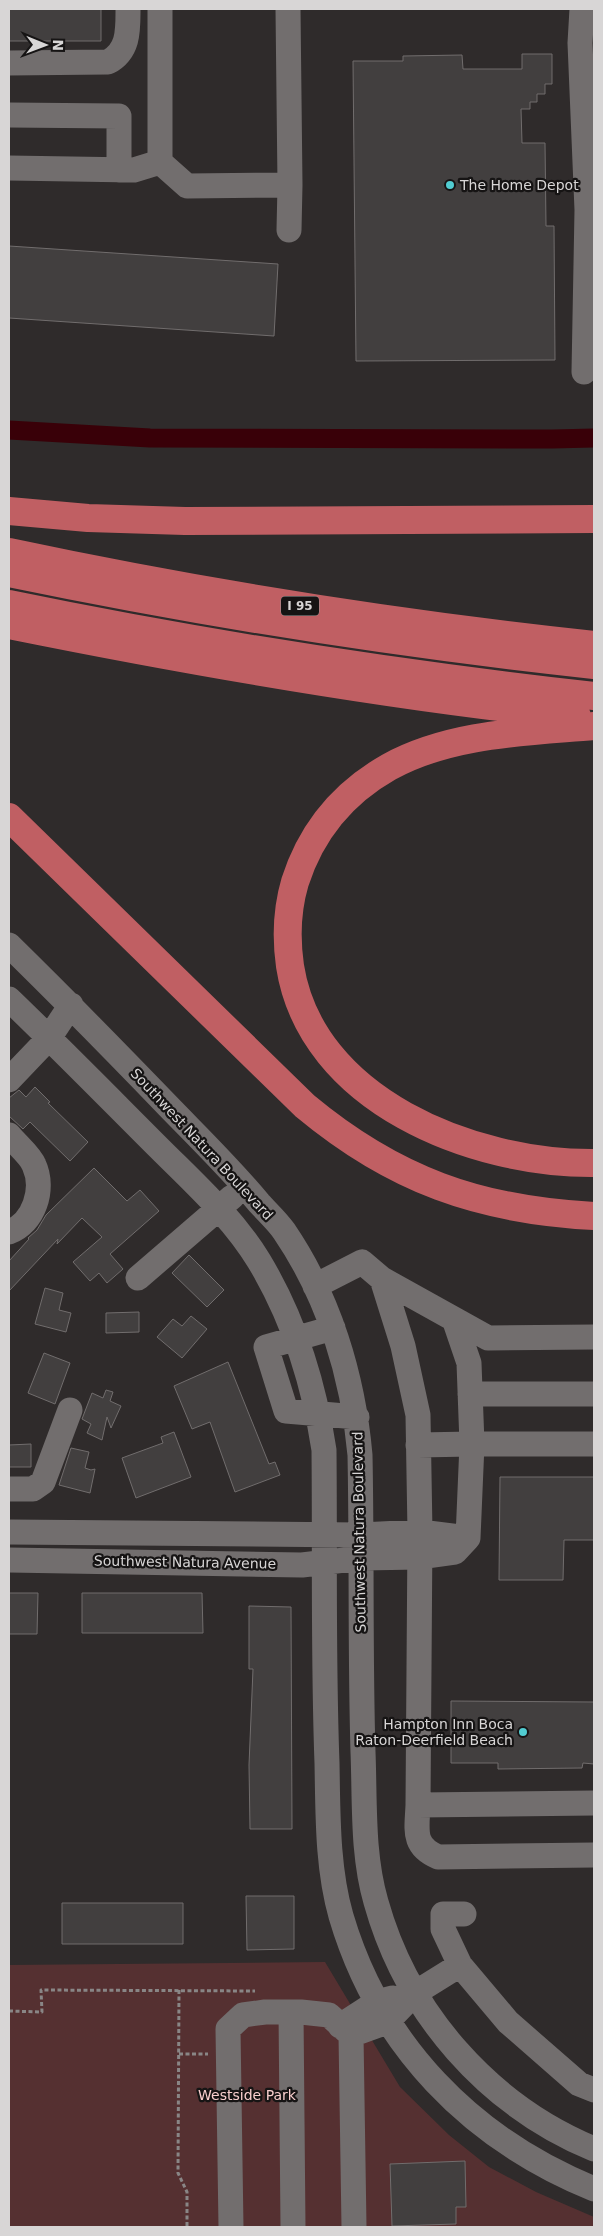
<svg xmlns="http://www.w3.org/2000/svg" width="603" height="2236" font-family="'DejaVu Sans',sans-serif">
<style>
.green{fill:#553031}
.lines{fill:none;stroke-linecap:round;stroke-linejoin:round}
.canal{stroke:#390008;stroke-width:19}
.building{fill:#423f3f;stroke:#716d6d}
.path{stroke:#898686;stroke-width:3;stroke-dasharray:4 2.5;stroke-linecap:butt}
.minor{stroke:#726e6e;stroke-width:25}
.highway{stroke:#c05f63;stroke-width:28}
.poi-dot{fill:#51ccd1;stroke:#161414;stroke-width:2}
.labels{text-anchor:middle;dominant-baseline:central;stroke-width:4.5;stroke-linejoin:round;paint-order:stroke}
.shield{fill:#161414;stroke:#9e9c9c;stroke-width:1}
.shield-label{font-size:12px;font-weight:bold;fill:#d8d6d6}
.poi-label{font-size:14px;fill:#d8d6d6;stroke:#161414;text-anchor:start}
.street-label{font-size:14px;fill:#d8d6d6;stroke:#161414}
.park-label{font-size:14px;fill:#f9cfce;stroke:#161414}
</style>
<rect width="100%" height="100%" fill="#2f2b2b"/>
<path class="green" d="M 325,1962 L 400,2087 L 449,2135 L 489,2167 L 536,2192 L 594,2217 L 594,2227 L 9,2227 L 9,1965 Z"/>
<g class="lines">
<path class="canal" d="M 9,430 L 150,438 L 552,439 L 594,438"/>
</g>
<path class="building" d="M 9,9 L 101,9 L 101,41 L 9,41 Z
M 522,54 L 552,54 L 552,84 L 545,84 L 545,94 L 537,94 L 537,102 L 530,102 L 530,109 L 521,109 L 522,143 L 545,143 L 546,226 L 554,226 L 555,360 L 356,361 L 353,61 L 403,61 L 403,56 L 462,55 L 463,69 L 522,69 Z
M 9,246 L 278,264 L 274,336 L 9,318 Z
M 35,1087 L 50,1102 L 48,1103 L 88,1142 L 70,1161 L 30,1122 L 23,1129 L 9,1116 L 9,1098 L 19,1090 L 26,1097 Z
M 94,1168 L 127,1201 L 140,1190 L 159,1211 L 110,1254 L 123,1269 L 107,1283 L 99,1273 L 90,1281 L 73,1262 L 102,1237 L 82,1218 L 57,1244 L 58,1239 L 9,1291 L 9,1261 L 29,1239 L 28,1238 L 37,1230 L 46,1215 Z
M 189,1255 L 224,1290 L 207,1307 L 172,1273 Z
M 45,1288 L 63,1293 L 59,1310 L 71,1313 L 66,1332 L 35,1324 Z
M 139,1312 L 139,1332 L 106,1333 L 106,1313 Z
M 191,1316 L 207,1329 L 182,1358 L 157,1337 L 173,1319 L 182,1326 Z
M 44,1353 L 70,1363 L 55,1404 L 28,1393 Z
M 228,1362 L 269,1464 L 275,1462 L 280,1475 L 235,1492 L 210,1422 L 192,1429 L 174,1386 Z
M 106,1390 L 113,1392 L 110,1401 L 121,1406 L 111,1428 L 107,1417 L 102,1440 L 87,1433 L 91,1424 L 82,1419 L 92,1393 L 103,1398 Z
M 174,1432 L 191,1477 L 136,1498 L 122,1458 L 163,1443 L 161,1437 Z
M 31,1444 L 31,1467 L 9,1467 L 9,1445 Z
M 71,1448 L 89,1452 L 85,1468 L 91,1470 L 95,1469 L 90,1493 L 59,1485 Z
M 500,1477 L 594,1477 L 594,1540 L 564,1540 L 563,1580 L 499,1580 Z
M 9,1593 L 38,1593 L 37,1634 L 9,1634 Z
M 82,1593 L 202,1593 L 203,1633 L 82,1633 Z
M 249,1606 L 291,1607 L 292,1829 L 250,1829 L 249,1765 L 253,1669 L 249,1669 Z
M 451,1701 L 594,1702 L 594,1764 L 583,1763 L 582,1768 L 498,1769 L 498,1763 L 451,1763 Z
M 246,1896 L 294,1896 L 294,1949 L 247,1950 Z
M 62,1903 L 183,1903 L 183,1944 L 62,1944 Z
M 465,2161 L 466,2207 L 456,2207 L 456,2224 L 392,2226 L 390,2164 Z"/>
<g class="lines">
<path class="path" d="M 179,1990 L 178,2173 L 187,2192 L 187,2227
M 9,2011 L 42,2012 L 41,1990 L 255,1991
M 179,2054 L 208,2054"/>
<path class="minor" d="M 160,9 L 160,162 L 187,186 L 290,185 L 288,9
M 582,9 L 580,43 L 587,210 L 584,372
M 9,63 L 108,62 C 129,51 128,30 128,9
M 9,115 L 119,116 L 119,170
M 9,168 L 134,170 L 160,162
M 289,230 L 290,185
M 9,945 C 63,998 116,1052 168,1106 C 199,1138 231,1169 259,1203 C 267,1212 277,1221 284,1231 C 329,1297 353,1376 360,1455 C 362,1554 360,1653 363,1752 C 365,1802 362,1854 376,1902 C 407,2013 488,2105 594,2149
M 9,999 C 60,1048 109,1098 159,1148 C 195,1184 233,1218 259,1261 C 294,1319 314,1384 324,1450 C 325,1554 323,1658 327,1763 C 328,1813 327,1867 341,1916 C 379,2045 471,2139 594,2189
M 9,1080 L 49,1038 L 71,1005
M 9,1135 C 16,1144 30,1155 34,1165 C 45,1189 34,1223 9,1232
M 138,1278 L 232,1197
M 382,1279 L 403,1346 L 418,1415 L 420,1532 L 418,1805
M 315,1286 L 362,1262 L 382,1279 L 488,1338 L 594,1337
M 333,1328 L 266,1347 L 286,1411 L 357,1417
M 470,1394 L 594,1394
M 418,1445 L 472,1444 L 469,1363 L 454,1319
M 9,1489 L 33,1489 L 43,1482 L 70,1410
M 9,1532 L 361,1535 L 420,1532 L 468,1538
M 9,1560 L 302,1565 L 362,1558 L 419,1557 L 455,1552 L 468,1538 L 472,1444 L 594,1444
M 594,1803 L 418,1805 C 417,1830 412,1846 438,1857 L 594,1855
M 460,1965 L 508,2022 L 579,2084 L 594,2090
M 291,2012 L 293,2227
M 340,2026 L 377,2002 L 393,1998
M 351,2035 L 387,2022 L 415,1993 L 460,1965 L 443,1929 L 443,1914 L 464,1914
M 231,2227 L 228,2029 L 243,2015 L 265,2012 L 301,2012 L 329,2015 L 351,2035 L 354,2227"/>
<path class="highway" d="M 9,511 L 88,518 L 185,521 L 594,519
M 9,552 C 202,593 398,624 594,645
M 9,573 C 202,613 398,644 594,665
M 9,604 C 203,644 398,674 594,696
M 9,625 C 197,663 386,696 577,716
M 594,726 C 525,732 451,733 389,767 C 343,793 311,832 295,882 C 287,909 286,938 290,966 C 311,1101 473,1164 594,1163
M 9,817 L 305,1106 C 394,1180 479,1210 594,1216"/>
</g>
<g class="poi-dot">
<circle cx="450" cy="185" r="5"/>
<circle cx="523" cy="1732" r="5"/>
</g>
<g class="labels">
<rect class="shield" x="281" y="596.5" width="38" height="19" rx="4"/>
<g class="shield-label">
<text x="300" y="606">I 95</text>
</g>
<g class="poi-label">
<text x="460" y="185">The Home Depot</text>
<text x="513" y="1724" text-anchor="end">Hampton Inn Boca<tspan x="513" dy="16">Raton-Deerfield Beach</tspan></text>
</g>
<g class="street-label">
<text transform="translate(202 1144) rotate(47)">Southwest Natura Boulevard</text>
<text transform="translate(359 1532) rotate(-91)">Southwest Natura Boulevard</text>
<text transform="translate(185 1562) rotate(1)">Southwest Natura Avenue</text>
</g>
<g class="park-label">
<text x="247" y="2095">Westside Park</text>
</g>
</g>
<rect width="603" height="2236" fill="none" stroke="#d8d6d6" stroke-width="20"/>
<g transform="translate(45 45) rotate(91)" stroke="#161414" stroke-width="4" paint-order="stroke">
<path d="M0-4L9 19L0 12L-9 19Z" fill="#d8d6d6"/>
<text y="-8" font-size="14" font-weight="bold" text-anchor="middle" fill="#d8d6d6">N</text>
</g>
</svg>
